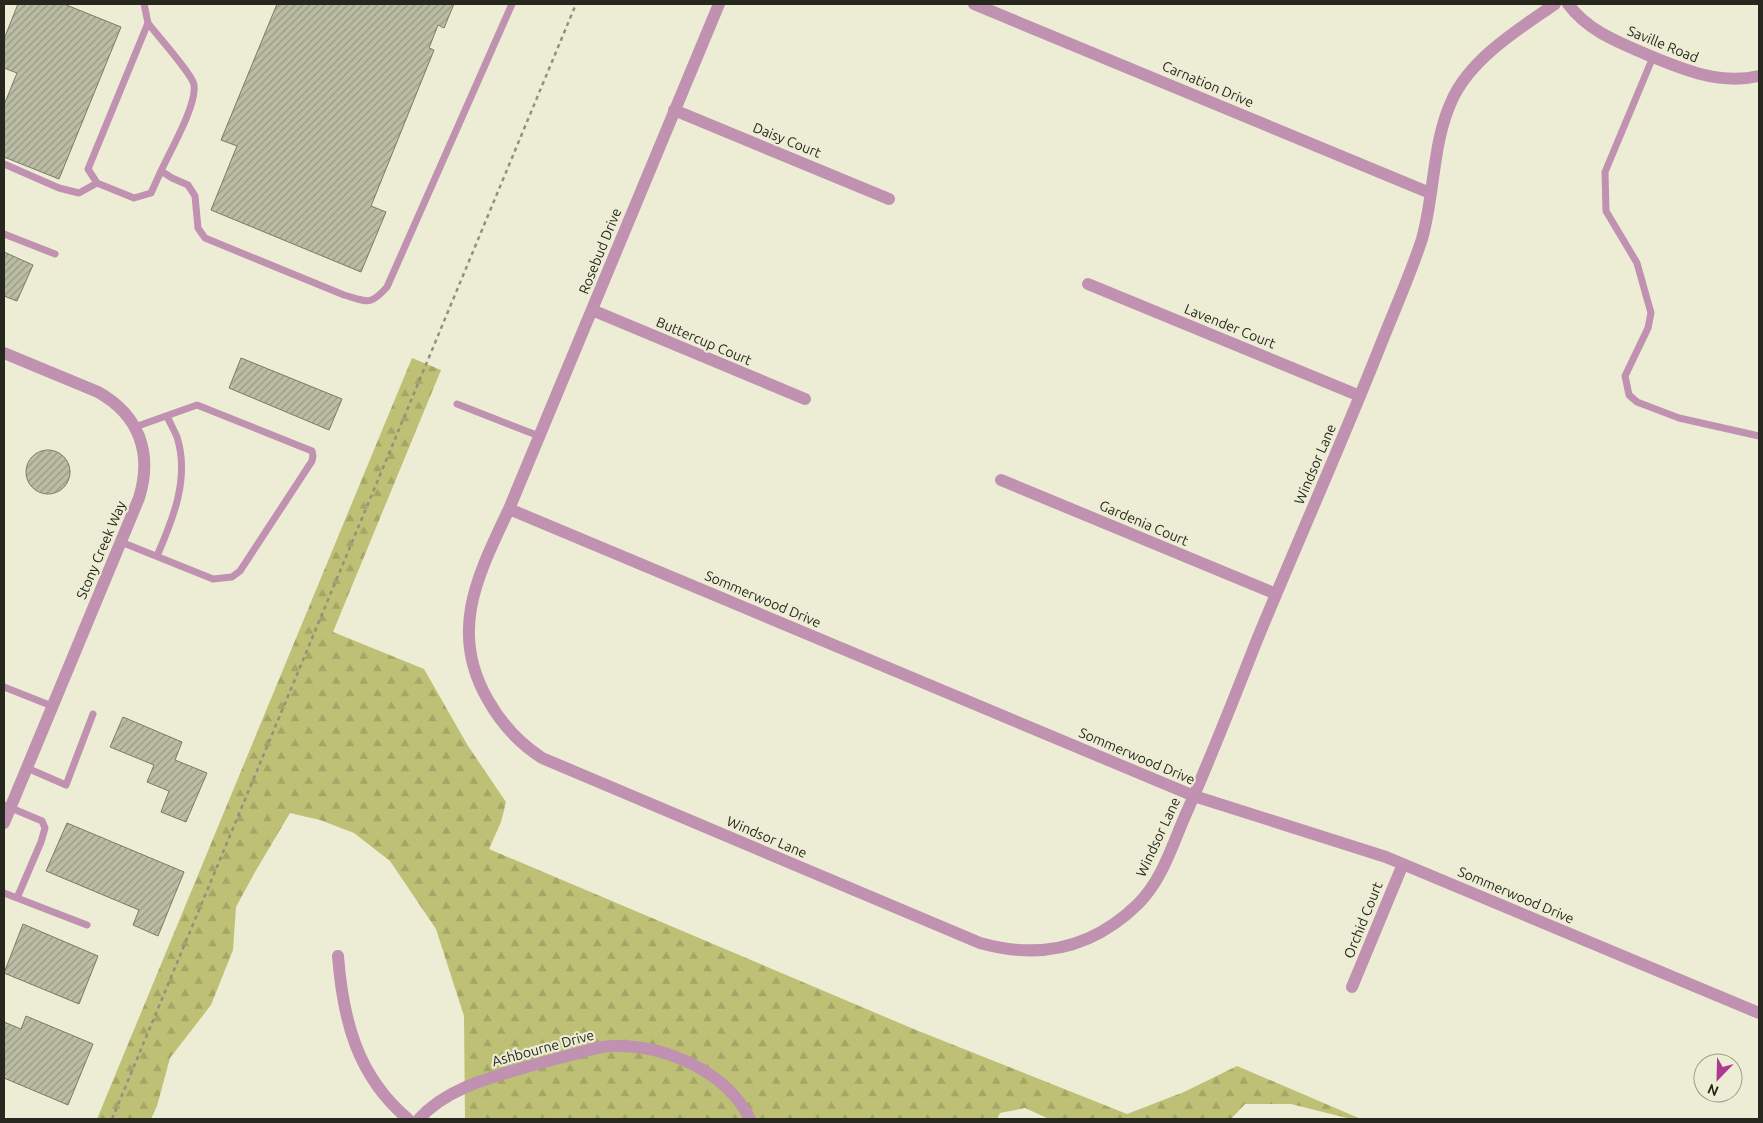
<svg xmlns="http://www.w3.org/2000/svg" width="1763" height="1123" font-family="Ubuntu,sans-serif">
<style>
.forest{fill:url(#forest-firs)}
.building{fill:url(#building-hatch);stroke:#797b64}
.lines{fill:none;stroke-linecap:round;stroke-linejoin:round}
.path{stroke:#90917f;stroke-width:2.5;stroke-dasharray:4 4;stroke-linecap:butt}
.service{stroke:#c091b1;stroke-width:7}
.minor{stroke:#c091b1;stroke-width:12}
.labels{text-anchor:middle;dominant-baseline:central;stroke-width:4.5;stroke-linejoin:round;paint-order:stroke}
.street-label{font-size:14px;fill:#26271d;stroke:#ecedd4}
</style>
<defs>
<pattern id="forest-firs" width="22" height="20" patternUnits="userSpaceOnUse" patternTransform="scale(1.25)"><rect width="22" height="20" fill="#bec175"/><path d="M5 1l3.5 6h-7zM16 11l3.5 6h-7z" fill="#a3a665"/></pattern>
<pattern id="building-hatch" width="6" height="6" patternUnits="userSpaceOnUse" patternTransform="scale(1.25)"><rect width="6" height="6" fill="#babca3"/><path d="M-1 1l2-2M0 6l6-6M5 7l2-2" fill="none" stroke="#979984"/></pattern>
</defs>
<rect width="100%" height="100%" fill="#ecedd4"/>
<path class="forest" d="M 412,358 L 441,370 L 333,632 L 424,669 L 468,746 L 506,802 L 501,822 L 489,849 L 916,1030 L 1127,1114 L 1184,1092 L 1237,1066 L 1361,1119 L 1351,1119 L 1291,1104 L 1245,1104 L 1231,1119 L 1049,1119 L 1025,1108 L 1000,1113 L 997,1119 L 465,1119 L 464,1016 L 436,929 L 390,861 L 354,833 L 320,820 L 290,813 L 255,872 L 236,907 L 233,950 L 211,1005 L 170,1058 L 157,1106 L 151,1119 L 97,1119 Z"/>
<path class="building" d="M 18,4 L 64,4 L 121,27 L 59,179 L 4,157 L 4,105 L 17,73 L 4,68 L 4,39 Z
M 277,4 L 454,4 L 444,28 L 438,25 L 429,48 L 434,50 L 371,206 L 386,212 L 361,272 L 211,210 L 237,146 L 221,140 Z
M 4,252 L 33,265 L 17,301 L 4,296 Z
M 241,358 L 342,399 L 329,430 L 229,388 Z
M26 472a22 22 0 1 1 44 0a22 22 0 1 1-44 0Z
M 123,717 L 182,742 L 175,760 L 207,773 L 186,822 L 161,812 L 169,791 L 147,782 L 154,765 L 110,747 Z
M 67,823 L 184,872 L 158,936 L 133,925 L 139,910 L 46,871 Z
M 23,924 L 98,956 L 79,1004 L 4,973 Z
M 26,1016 L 93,1044 L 68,1105 L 4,1078 L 4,1022 L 21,1029 Z"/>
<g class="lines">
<path class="path" d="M 112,1119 L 576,4"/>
<path class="service" d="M 144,4 L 148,23 L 88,169 L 97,183 L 134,198 L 151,193 L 161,171 L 172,178 L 188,185 L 195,196 L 198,228 L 205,238 L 344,295 C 368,302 370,306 387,287 L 512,4
M 148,23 C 156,34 193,75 194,85 C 197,105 170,151 161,171
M 1653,57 L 1605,172 L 1606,211 L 1637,263 L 1651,313 L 1648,328 L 1625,376 L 1629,395 L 1637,402 L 1679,418 L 1759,436
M 4,164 L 59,188 L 79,193 L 97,183
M 4,234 L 55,254
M 457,404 L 539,436
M 121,542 L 213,579 L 232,577 L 240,571 L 312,461 L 313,456 L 312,451 L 197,405 L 135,427
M 157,556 C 173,519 190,478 177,437 C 174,430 170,423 167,416
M 4,687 L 52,706
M 27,768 L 66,785 L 93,714
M 4,805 L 42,821 L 45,828 L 41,842 L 17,898
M 4,893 L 87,925"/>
<path class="minor" d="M 719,4 L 509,509 C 478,575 448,631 488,700 C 502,725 519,743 542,758 L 980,943 C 1040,960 1093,948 1138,904 C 1162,880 1172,846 1185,816 C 1211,758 1234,698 1257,640 C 1297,543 1340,447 1379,349 C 1393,313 1410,276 1422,239 C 1435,193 1432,143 1452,100 C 1471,58 1519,29 1555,4
M 974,4 L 1430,193
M 1568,4 C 1588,31 1618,42 1648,55 C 1684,70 1720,85 1759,76
M 674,110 L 889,199
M 1088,284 L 1360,396
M 592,310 L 805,399
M 4,353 L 98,392 C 139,415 153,453 139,498 L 4,823
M 1001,480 L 1276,594
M 509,509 L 1194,796 L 1386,857 L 1759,1013
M 338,956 C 343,1020 357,1076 408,1119
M 1352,987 L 1403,864
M 419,1119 C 444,1091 482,1080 516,1070 C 537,1064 558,1058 579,1053 C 589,1050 601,1046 612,1046 C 664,1044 726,1071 750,1119"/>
</g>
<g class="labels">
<g class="street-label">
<text transform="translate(1663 44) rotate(22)">Saville Road</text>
<text transform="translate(1208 84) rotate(23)">Carnation Drive</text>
<text transform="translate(787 140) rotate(22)">Daisy Court</text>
<text transform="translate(600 251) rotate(-68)">Rosebud Drive</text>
<text transform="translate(1230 326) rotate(22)">Lavender Court</text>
<text transform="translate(704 341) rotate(23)">Buttercup Court</text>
<text transform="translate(1315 464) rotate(-67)">Windsor Lane</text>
<text transform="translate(1144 523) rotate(23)">Gardenia Court</text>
<text transform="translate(101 550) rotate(-67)">Stony Creek Way</text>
<text transform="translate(763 599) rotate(23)">Sommerwood Drive</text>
<text transform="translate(1137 756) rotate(23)">Sommerwood Drive</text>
<text transform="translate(767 837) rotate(23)">Windsor Lane</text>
<text transform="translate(1158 837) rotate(-65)">Windsor Lane</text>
<text transform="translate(1516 895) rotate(23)">Sommerwood Drive</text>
<text transform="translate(1363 920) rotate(-68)">Orchid Court</text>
<text transform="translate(543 1048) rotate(-15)">Ashbourne Drive</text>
</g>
</g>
<rect width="1763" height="1123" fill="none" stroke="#26271d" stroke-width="10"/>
<g transform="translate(1718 1078) rotate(203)"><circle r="24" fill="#ecedd4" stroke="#9d9e8b"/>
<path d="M0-4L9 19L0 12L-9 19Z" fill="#ad3993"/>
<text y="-8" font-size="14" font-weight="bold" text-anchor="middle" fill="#26271d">N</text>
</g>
</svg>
